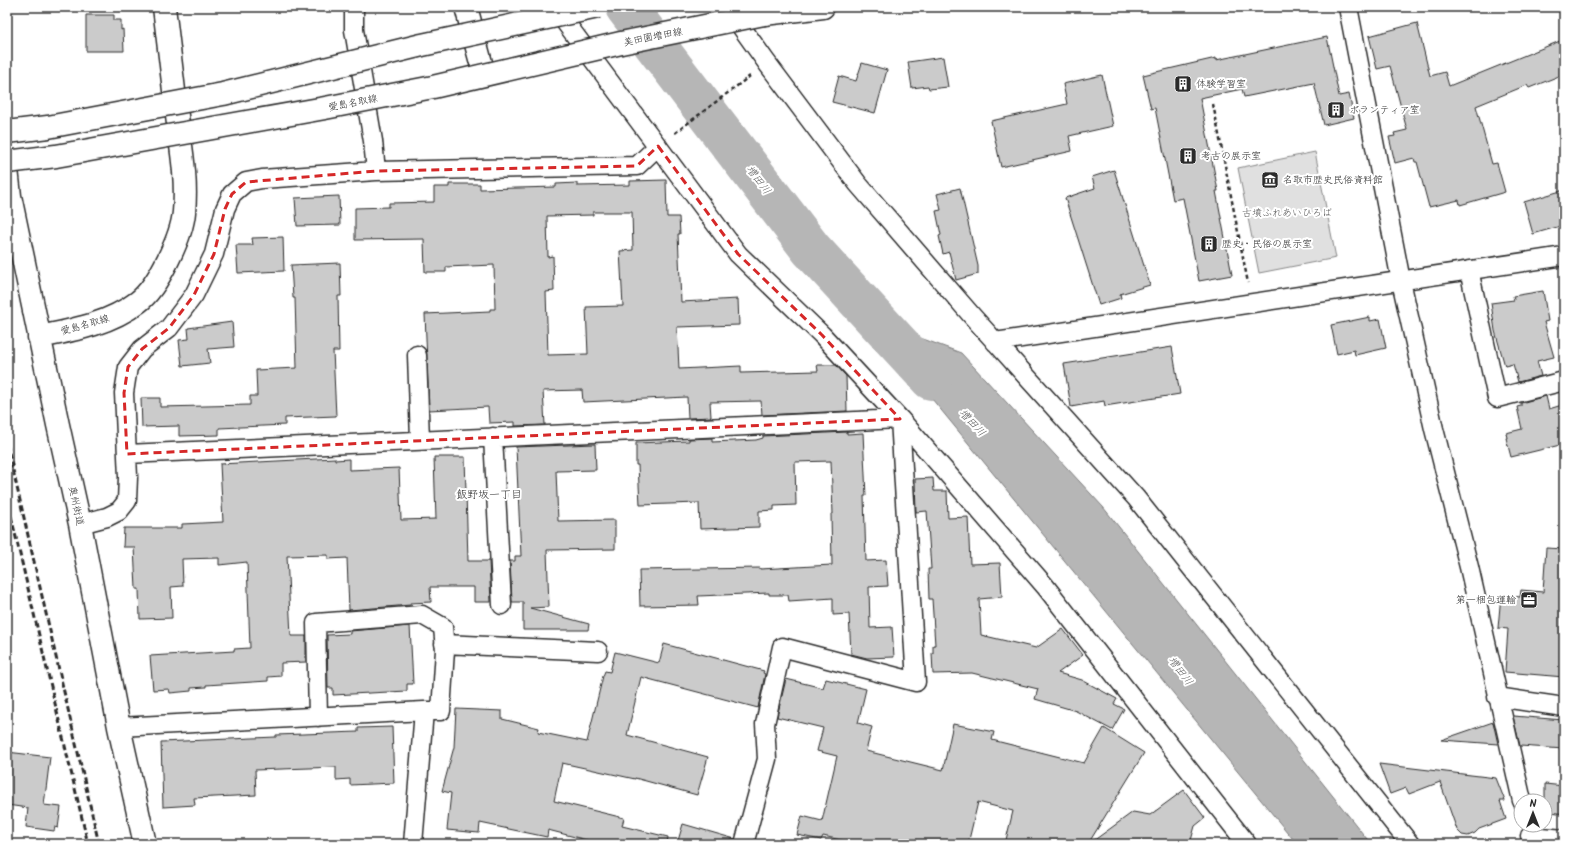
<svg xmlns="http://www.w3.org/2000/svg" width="1571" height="851" font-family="Kalam,'Klee One',sans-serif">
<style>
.green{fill:#e0e0e0;stroke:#868686}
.water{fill:#b6b6b6;stroke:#7e7e7e}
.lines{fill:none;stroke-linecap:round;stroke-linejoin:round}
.river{stroke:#b6b6b6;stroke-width:42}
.building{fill:#cbcbcb;stroke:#2b2b2b;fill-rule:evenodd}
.minor-casing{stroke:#2b2b2b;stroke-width:21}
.secondary-casing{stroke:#2b2b2b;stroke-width:25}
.path{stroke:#2b2b2b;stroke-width:2.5;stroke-dasharray:4 3;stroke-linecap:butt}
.minor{stroke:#fff;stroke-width:18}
.secondary{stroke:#fff;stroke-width:22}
.rail{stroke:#2b2b2b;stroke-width:3;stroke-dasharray:6 3;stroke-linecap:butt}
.secondary-bridge-casing{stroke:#2b2b2b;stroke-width:25;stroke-linecap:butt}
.secondary-bridge{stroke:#fff;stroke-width:22}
.marked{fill:none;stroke:#d62828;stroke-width:3;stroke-dasharray:8 5;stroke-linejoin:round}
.labels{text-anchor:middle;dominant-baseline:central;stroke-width:4;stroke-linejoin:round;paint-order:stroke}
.street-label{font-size:10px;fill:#2b2b2b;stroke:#fff}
.poi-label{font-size:10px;fill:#2b2b2b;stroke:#fff;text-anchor:start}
.park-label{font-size:10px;fill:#585858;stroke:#fff}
.water-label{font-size:11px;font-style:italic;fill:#5c5c5c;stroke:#fff}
.neighbourhood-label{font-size:11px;fill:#2b2b2b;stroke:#fff}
</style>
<rect width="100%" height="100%" fill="#fff"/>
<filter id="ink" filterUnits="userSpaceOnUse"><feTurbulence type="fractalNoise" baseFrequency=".025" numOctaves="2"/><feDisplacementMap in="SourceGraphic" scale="8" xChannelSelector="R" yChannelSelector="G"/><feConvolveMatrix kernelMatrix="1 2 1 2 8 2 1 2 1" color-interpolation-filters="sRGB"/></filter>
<g filter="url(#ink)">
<path class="green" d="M 1315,152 L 1336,258 L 1259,273 L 1238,168 Z"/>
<path class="water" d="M 907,333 L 961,353 L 1103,507 L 1371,844 L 1297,844 L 882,338 Z"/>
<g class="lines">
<path class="river" d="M 626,7 L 811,249 L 931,379"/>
</g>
<path class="building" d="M 86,15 L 114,15 L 114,20 L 121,20 L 121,30 L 123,29 L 124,51 L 86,51 Z
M 1417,23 L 1430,76 L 1445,72 L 1449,86 L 1560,41 L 1564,52 L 1564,74 L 1529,88 L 1527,85 L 1476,106 L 1492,164 L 1497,163 L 1505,192 L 1460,205 L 1459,200 L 1429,207 L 1417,162 L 1415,162 L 1414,158 L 1395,163 L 1389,137 L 1395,136 L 1394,133 L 1407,130 L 1390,66 L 1377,69 L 1369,36 Z
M 1327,37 L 1339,96 L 1349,94 L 1354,118 L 1324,125 L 1314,83 L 1244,97 L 1242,89 L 1200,98 L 1218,191 L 1216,191 L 1232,275 L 1199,281 L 1183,198 L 1173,200 L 1155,108 L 1151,109 L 1143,75 L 1216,58 L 1216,60 Z
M 943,57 L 948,87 L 929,89 L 928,86 L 912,88 L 908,62 Z
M 862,63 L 887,70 L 875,113 L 832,102 L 839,76 L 856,81 Z
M 1102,75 L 1113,126 L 1069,136 L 1072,151 L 1001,167 L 991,121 L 1067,104 L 1063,84 Z
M 1114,170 L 1150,285 L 1120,294 L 1121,298 L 1099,305 L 1065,198 L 1095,188 L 1092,177 Z
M 666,180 L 667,217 L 679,217 L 680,234 L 678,234 L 681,302 L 738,299 L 739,325 L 677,327 L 679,369 L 741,366 L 741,373 L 818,371 L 817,365 L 836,365 L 846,376 L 847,411 L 762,415 L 761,401 L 710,402 L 711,417 L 688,418 L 687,397 L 583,402 L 582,390 L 543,391 L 545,425 L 515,426 L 515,422 L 489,423 L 488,407 L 429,410 L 425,314 L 490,311 L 490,309 L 495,309 L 494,265 L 446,267 L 446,272 L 425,272 L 424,239 L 355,240 L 355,208 L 389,207 L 389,203 L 434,202 L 434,187 L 449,187 L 449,184 L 480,184 L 480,189 L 556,187 L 556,184 L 577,183 L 577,186 L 630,185 L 630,181 ZM 593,212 L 632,212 L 633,250 L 620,251 L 623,306 L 586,307 L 588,354 L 548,355 L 546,292 L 554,291 L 553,256 L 548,257 L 547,216 L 593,215 Z
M 960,188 L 978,266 L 978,274 L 956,280 L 949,252 L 943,254 L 939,236 L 941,235 L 936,211 L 941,210 L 937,194 Z
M 1564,190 L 1564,225 L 1533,234 L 1524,202 Z
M 339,196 L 340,225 L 297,226 L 295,198 Z
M 283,237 L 284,271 L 238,273 L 236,245 L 253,245 L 252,238 Z
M 340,263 L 341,296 L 338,296 L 339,351 L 333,351 L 336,416 L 285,418 L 285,425 L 219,428 L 219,435 L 179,436 L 179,426 L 142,427 L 141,398 L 160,398 L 160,407 L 250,405 L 250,396 L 257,396 L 256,370 L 297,368 L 295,298 L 293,298 L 291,265 Z
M 1543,291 L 1548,321 L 1544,322 L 1554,357 L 1537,361 L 1541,376 L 1518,382 L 1513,364 L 1505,366 L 1495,331 L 1491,303 L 1514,300 L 1513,296 Z
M 1370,317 L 1370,321 L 1380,319 L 1386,348 L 1355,355 L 1354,350 L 1337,354 L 1331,325 Z
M 232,322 L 234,347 L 208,349 L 210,363 L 182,366 L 179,340 L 189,339 L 188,328 Z
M 1172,347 L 1180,394 L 1105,406 L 1104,401 L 1071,407 L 1064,364 Z
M 1546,396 L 1549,409 L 1562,405 L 1560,445 L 1511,457 L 1506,438 L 1507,438 L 1506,433 L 1522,429 L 1517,407 L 1521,406 L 1521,403 Z
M 847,432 L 847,434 L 863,433 L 866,496 L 864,496 L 866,561 L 886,560 L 888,586 L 869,587 L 870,628 L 892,627 L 894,657 L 867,658 L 851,654 L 849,614 L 833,615 L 833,598 L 789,601 L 788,595 L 769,595 L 769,593 L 698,596 L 699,605 L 640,606 L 639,570 L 760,568 L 760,569 L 832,565 L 831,514 L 833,514 L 831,461 L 795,462 L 796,505 L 774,506 L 774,510 L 759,511 L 759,527 L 700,529 L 699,503 L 640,505 L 638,465 L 636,465 L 636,443 L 689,441 L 689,439 L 712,438 L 712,442 L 756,440 L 763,438 L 763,436 Z
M 595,444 L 596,470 L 556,471 L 558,521 L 615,520 L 615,549 L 547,550 L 549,607 L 530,608 L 589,624 L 588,630 L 523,630 L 523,602 L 512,602 L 510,561 L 515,561 L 515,556 L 521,556 L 516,447 Z
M 434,457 L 465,457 L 468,561 L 489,561 L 491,602 L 474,602 L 474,587 L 430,587 L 431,602 L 410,603 L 410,605 L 349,610 L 347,558 L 328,559 L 328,555 L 287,556 L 291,636 L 306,636 L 306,662 L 281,663 L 281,676 L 268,677 L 268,681 L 206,685 L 206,687 L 191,688 L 191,691 L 170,693 L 169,689 L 153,690 L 150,656 L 234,651 L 234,649 L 250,648 L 247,562 L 219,565 L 219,558 L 182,559 L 183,586 L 171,587 L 172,618 L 140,619 L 139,589 L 136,589 L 134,547 L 123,547 L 124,528 L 182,528 L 182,524 L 223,522 L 220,464 L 335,458 L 335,460 L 349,459 L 349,470 L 399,468 L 401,520 L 436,519 Z
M 933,478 L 934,491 L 947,491 L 948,518 L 968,517 L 970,564 L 1000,563 L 1002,597 L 979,599 L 981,635 L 1036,648 L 1063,629 L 1083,655 L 1058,673 L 1082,680 L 1117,699 L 1114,704 L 1124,709 L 1112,730 L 1076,711 L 1035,699 L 1038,689 L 972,673 L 933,674 L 932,653 L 933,653 L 933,645 L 935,645 L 932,599 L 929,599 L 928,569 L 931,569 L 927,511 L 916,512 L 915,479 Z
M 1546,548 L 1564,549 L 1564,677 L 1505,672 L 1508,629 L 1498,628 L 1501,595 L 1520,597 L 1521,590 L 1543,592 Z
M 410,626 L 413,684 L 407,684 L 407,691 L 333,695 L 333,688 L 328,688 L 327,635 L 350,634 L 350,631 Z
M 664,644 L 764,671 L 763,673 L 765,674 L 758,708 L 641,677 L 627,735 L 708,757 L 697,795 L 635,778 L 635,779 L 562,763 L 554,801 L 624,818 L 622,826 L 668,837 L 667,844 L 602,844 L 548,830 L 547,837 L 480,823 L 479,833 L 447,830 L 451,793 L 442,791 L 454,747 L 456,709 L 502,711 L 502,719 L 539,728 L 538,732 L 587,742 L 603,676 L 605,671 L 610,672 L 615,652 L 659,663 Z
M 786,679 L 823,688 L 826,679 L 866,689 L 858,723 L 872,727 L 866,751 L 943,770 L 953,724 L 994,732 L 992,740 L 1084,763 L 1104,728 L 1144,753 L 1088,844 L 1005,844 L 1013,811 L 978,802 L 968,844 L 859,844 L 823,836 L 821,840 L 797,835 L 802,816 L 822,821 L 837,756 L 817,751 L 823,728 L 777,717 Z
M 1513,716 L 1564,720 L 1564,749 L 1520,746 Z
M 1493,722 L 1498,744 L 1441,740 Z
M 392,727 L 394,783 L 350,785 L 350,779 L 336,780 L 336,767 L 255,770 L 256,795 L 194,798 L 195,805 L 163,807 L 161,742 L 276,737 L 276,735 L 358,732 L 358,728 Z
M 7,752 L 50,757 L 44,805 L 61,807 L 58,828 L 55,827 L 54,831 L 26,827 L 28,808 L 7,805 Z
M 1379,764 L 1496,778 L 1505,801 L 1500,801 L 1506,819 L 1479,829 L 1475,833 L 1468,836 L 1462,835 L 1457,830 L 1440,782 L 1409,794 L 1406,788 L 1390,794 Z
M 1545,784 L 1564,786 L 1564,814 L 1545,811 Z
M 1184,790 L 1205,818 L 1195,826 L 1190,844 L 1089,844 L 1133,812 L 1150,815 Z
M 683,824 L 735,839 L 734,844 L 677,844 Z"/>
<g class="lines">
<defs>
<path id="minor" d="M 354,7 L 354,30 L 373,141 L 376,171
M 554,7 L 738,254 L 822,335 L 900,419 L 1045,586 L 1247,844
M 727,7 L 767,63 L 858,184 L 973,317 L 1136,498 L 1410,844
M 1348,7 L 1401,281 L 1434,429 L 1469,567 L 1522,801
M 1469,270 L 1497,398 L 1564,381
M 995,342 L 1564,256
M 417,355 L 420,440
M 493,437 L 502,605
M 127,454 L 900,419 L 916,682 L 782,647 L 765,724 L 767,759 L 744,844
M 80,524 L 107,517 L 119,511 L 127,501 L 128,477 L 124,393 L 128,367 L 142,349 L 169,328 L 194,295 L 214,254 L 225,209 L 232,194 L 246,182 L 262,179 L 376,171 L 637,166 L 658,146
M 444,644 L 598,651
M 1497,697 L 1564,707
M 318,717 L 316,623 L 422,615 L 443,627 L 445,650 L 441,711 L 424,711
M 119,727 L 424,711 L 413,844
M 1530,836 L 1564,839"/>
<path id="secondary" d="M 466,7 L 484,74
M 764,14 L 823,7
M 7,169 L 10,196 L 58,425 L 80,524 L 119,727 L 145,844
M 39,337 C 74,330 109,324 138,302 C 158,287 182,236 184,212 C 187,182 182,153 178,124 C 173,85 169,46 164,7"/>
</defs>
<use href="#minor" class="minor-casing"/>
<use href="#secondary" class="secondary-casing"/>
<path class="path" d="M 1213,104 L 1248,283
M 675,133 L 750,76
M 1224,158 L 1238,155"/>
<use href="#minor" class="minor"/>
<use href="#secondary" class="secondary"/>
<path class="rail" d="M 7,444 L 99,844
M 7,499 L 88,844"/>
<defs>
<path id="secondary-bridge" d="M 7,132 L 48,127 L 223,94 L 422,45 L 598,7
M 7,162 L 56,156 L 325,108 L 433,87 L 621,43 L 764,14"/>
</defs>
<use href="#secondary-bridge" class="secondary-bridge-casing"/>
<use href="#secondary-bridge" class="secondary-bridge"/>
</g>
</g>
<path class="marked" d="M 658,146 L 738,254 L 822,335 L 900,419 L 127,454 L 124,393 L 128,367 L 142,349 L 169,328 L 194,295 L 214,254 L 225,209 L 232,194 L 246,182 L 376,171 L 637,166 Z"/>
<defs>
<symbol id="building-square" viewBox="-11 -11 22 22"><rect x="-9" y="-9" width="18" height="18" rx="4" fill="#2b2b2b" stroke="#fff"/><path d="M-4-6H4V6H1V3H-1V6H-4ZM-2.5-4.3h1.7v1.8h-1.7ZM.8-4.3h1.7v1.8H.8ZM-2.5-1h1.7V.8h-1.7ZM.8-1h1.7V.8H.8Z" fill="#fff"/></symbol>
<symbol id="museum-square" viewBox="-11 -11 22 22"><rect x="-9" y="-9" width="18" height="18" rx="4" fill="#2b2b2b" stroke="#fff"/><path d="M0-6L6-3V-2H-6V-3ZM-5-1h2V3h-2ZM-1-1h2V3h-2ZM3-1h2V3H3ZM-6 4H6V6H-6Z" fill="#fff"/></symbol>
<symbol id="office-square" viewBox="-11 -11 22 22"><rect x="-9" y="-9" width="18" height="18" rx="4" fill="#2b2b2b" stroke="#fff"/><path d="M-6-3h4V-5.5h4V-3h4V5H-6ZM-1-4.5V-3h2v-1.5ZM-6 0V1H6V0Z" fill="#fff"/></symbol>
</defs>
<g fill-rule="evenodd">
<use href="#building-square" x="1173" y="74" width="20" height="20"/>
<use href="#building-square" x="1326" y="100" width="20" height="20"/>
<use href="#building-square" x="1178" y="146" width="20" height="20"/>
<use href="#museum-square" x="1260" y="170" width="20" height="20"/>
<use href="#building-square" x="1199" y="234" width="20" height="20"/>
<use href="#office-square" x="1519" y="590" width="20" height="20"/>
</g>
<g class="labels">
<g class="street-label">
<text transform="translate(653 37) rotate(-11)">美田園増田線</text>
<text transform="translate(353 103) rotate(-11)">愛島名取線</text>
<text transform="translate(85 325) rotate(-16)">愛島名取線</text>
<text transform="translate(76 506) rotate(78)">奥州街道</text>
</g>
<g class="poi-label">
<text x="1196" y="84">体験学習室</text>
<text x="1349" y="110">ボランティア室</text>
<text x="1201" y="156">考古の展示室</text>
<text x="1283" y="180">名取市歴史民俗資料館</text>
<text x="1222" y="244">歴史・民俗の展示室</text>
<text x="1516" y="600" text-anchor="end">第一梱包運輸</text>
</g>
<g class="park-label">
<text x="1287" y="213">古墳ふれあいひろば</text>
</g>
<g class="water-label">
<text transform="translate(758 180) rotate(53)">増田川</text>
<text transform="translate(972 423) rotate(47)">増田川</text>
<text transform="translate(1180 671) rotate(53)">増田川</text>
</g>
<g class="neighbourhood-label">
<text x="489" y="495">飯野坂一丁目</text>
</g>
</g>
<rect width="1571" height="851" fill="none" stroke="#fff" stroke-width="24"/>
<rect x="12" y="12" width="1547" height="827" fill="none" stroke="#2b2b2b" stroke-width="1.5" filter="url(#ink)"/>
<g transform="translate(1533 813)"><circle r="19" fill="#ffffff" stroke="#aaaaaa"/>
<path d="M0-3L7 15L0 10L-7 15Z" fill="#2b2b2b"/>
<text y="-6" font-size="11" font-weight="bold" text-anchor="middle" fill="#2b2b2b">N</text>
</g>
</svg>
